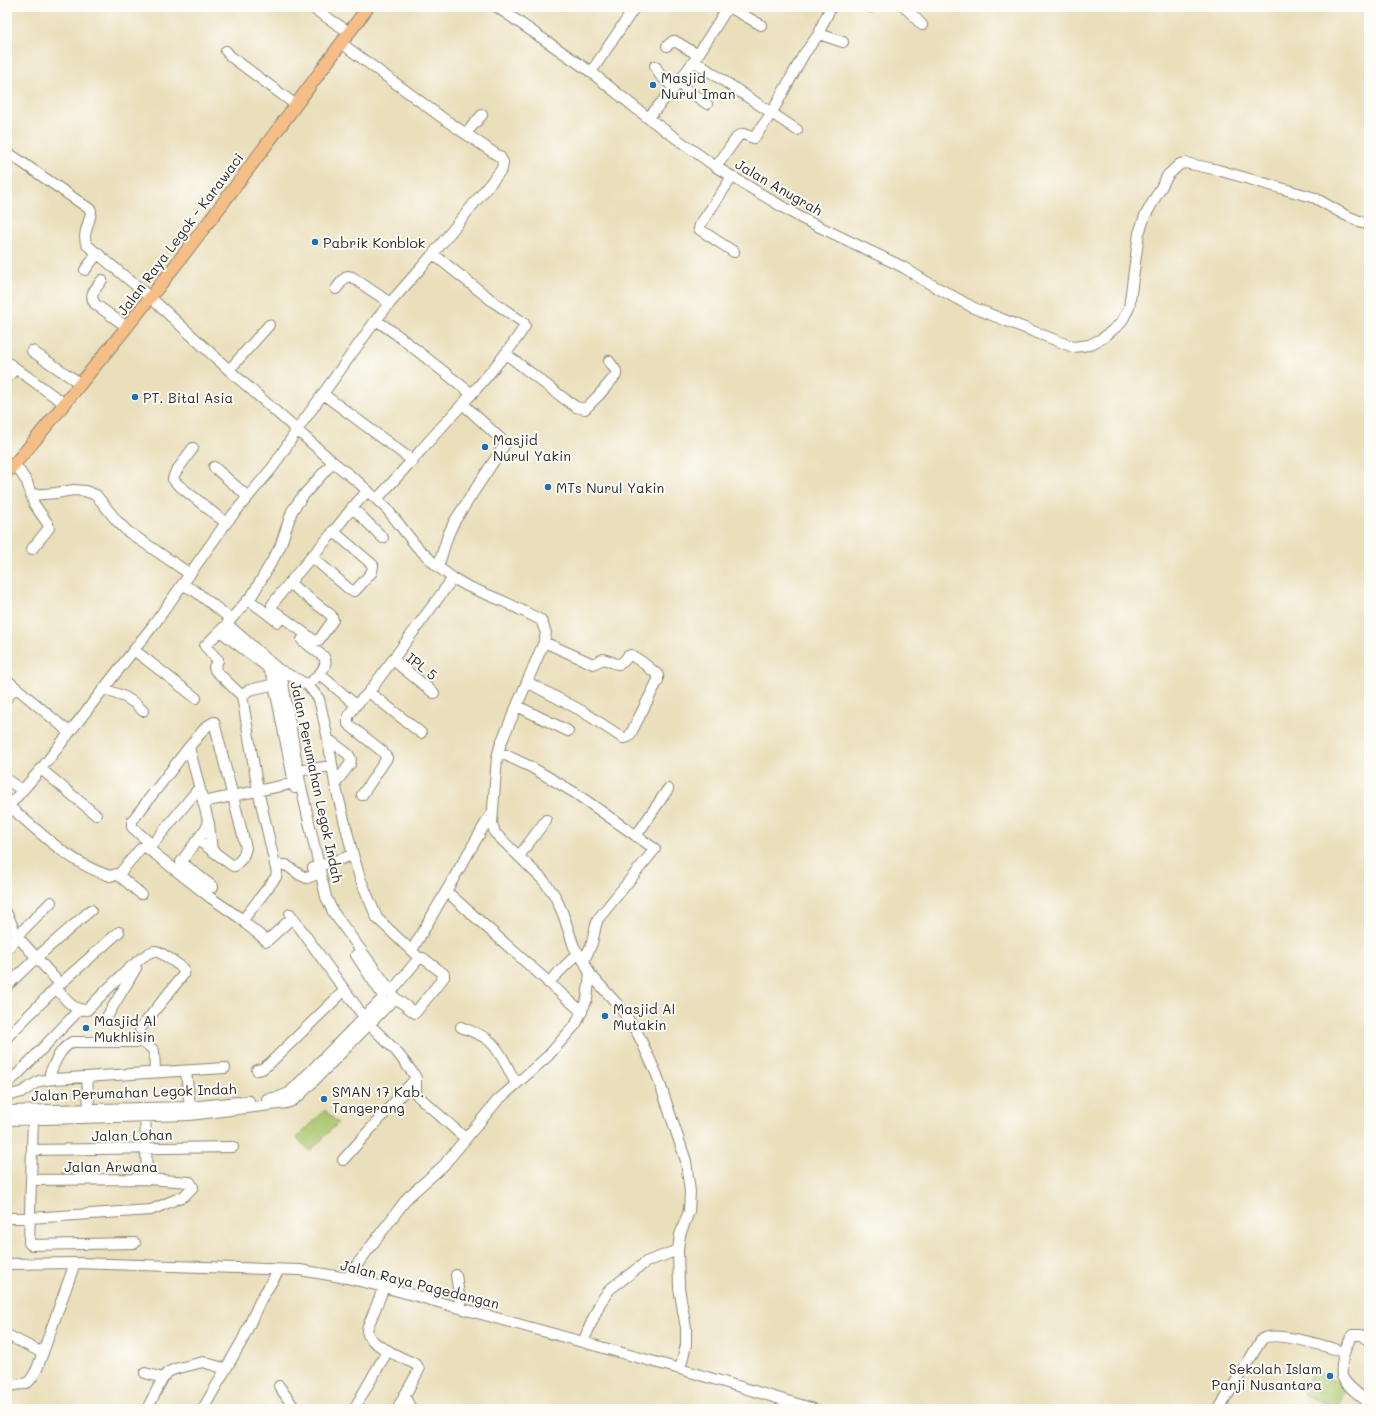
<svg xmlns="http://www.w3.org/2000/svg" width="1376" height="1416" font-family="Mali,sans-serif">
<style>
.green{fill:#a9c56c;stroke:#6a784c}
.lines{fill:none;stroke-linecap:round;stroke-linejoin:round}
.minor-casing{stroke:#8a8573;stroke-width:12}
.major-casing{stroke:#8a8573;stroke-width:14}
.minor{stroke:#fff;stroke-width:10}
.major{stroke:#f6be87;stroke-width:12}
.poi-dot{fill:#1f6fb2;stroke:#fdfcf7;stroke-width:1.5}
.labels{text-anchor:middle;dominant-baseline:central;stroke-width:4;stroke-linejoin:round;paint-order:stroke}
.poi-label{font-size:14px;fill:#2b2b2b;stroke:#fdfcf7;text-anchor:start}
.street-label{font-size:14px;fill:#2b2b2b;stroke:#fdfcf7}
</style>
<rect width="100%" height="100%" fill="#fdfcf7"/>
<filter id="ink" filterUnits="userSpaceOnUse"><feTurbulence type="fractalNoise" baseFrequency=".025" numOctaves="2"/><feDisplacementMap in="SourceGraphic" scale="8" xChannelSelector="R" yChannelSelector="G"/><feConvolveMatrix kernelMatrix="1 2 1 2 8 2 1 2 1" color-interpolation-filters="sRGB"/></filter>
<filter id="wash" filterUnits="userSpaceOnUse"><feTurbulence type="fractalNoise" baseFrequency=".012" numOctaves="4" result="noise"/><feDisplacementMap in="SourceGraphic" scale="16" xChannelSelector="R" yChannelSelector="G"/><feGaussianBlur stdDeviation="0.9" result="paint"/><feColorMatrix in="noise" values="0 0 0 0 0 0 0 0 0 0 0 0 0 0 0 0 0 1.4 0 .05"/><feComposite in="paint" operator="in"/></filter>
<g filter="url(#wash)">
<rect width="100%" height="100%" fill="#eadfbb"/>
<path class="green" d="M 325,1110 L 338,1123 L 310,1151 L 297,1138 Z
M 1312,1372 L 1346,1385 L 1337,1408 L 1303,1394 Z"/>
</g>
<g filter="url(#ink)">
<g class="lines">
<defs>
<path id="minor" d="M 311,7 L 349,32
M 497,7 L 591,72 L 648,118 L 716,167 L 801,218 L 903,267 L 925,281 L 974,308 L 1073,347 L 1089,345 L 1103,338 L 1121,323 L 1129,308 L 1139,233 L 1145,216 L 1168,175 L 1180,164 L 1186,163 L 1218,170 L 1315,198 L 1345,215 L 1369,225
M 729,7 L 761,25
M 870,7 L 871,7
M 905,7 L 922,25
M 819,34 L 823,23 L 831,7
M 667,46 L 673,41 L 675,41 L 698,55
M 226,51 L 230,56 L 296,105
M 694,61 L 797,130
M 655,66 L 660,75 L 674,88
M 591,72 L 635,7
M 678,83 L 707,104
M 648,118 L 674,88 L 694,61 L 728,7
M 466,133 L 482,115
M 7,152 L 91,210 C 91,222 81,234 87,245 L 151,298 L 229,370 L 333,462 L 358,482 L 387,509 L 417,547 L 438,567 L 453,578 L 467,586 L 505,602 L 541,620 L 546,633 L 544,642 L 501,743 L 497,757 L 492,823 L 495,833 L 544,881 L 555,896 L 563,914 L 574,947 L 584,961 L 590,974 L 587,999 L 576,1024 L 548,1056 L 497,1101 L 443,1166 L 408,1197 L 347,1278
M 716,167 L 738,136 L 743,134 L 754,138 L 771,114 L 804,54 L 819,34 L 843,42
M 732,177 L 700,225 L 699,229 L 734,252
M 85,270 L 98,253
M 102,280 C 96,289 88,294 95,304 L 127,327
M 336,289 L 343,280 L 348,276 L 352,277 L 390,303
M 376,320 L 396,334 L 472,394
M 32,351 L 81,384
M 506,354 L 566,400 L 576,407 L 585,409 L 599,395 L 616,375 L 616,371 L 609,361
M 7,362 L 65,404
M 229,370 L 269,325
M 7,378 L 15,369
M 323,394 L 413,461
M 193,448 L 175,473 L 173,479 L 176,483 L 226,523
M 15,464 L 27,482 L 34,504 L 48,524 L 49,528 L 32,549
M 214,467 L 248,497
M 32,495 L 56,493 L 73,490 L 85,491 L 96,495 L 117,521 L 127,531 L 190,574
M 377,499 C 405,469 431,438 459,408 C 483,382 506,356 525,326 L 524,323 L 495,303 L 433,254
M 352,507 L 383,538
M 311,556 L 350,590 L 355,591 L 372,572 L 373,565 L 333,531
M 438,567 L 448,535 L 454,522 L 505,444 L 502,440 L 463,404
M 289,583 L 331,615 L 333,620 L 319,640 L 315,641 L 273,610 L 272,605 C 291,579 313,556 334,531 C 345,517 355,503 368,491
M 183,585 L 195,591 L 231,619
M 249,600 L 278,622
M 220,631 L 266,666 L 272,674 L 295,788
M 302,640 L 324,657 C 330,667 315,678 308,685
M 134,650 L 196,698
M 393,660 L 434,693
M 276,669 L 278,669 L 308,685 L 319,699 L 328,739 L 335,784 L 353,855 L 360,878 L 377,918 L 419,958 L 423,958 L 444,974 L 444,977 L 415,1013 L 394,997
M 323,677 L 356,705 L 369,692 L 421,733
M 7,680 L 69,732
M 527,682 L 582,711 L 623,738 L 628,737 L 630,735 L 658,680 L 658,675 L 642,662 L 631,655 L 628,656 C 618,670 616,662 603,659 L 593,664 L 544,642
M 104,689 L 125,697 L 136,704 L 143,711
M 369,692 L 453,578
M 242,696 L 249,690 L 280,683
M 7,698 L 15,687
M 356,705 L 348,716 L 348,724 L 382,751 L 387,758 L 362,795
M 517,706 L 568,731
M 328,739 L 348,754 L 351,759 L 350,764 L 335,784
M 189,747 L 209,824 L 212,851
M 499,752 L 531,767 L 575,793 L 655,849 L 598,919 L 596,925 L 592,943 L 584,961
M 41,769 L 96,815
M 298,771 L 332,766
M 7,780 L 22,790
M 203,802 L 300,782
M 9,806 C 39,832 71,864 110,876 L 120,873 L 141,848 L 146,847 L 211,898 L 243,920 L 246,924 L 267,941 L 292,918
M 7,808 L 41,769 L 155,623 L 226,523 L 273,467 L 297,430 L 376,320 L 390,303 L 433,254 L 502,169 L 503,162 L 500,157 L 444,119 L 341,43
M 209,824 L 181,862 L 213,887
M 636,836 L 668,789
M 198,840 L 233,866 L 235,866 L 243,857 L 246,848 L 214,722 L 207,726 L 189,747 L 132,821 L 132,827 L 152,845 L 199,788
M 519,856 L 546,820
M 275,865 L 286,865 L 300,875 L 307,878 L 315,875
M 313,868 L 353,855
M 117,874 L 141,894
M 446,891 L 582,1012
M 7,914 L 17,936 L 60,984
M 290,914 L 369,1024 L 396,1051 L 413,1073 L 416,1078 L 416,1093 L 418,1096 L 466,1139
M 243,920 L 276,877 L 277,873 L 258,790 L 242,696 L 215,670 L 214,667 L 217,663 L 218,660 L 205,646 L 227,624 L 253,594 L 280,547 L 292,511 L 302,497 L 333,462
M 7,950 L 17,936 L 51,902
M 412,950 L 491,814
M 590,974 L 620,1007 L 638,1034 L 657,1075 L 686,1161 L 690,1192 L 689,1211 L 680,1235 L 678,1250 L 679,1288 L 686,1328 L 686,1345 L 680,1369
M 548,983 L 578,953
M 7,986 L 36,958 L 91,910
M 56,988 C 66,999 71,1010 87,1010 C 97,1000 143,951 155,951 C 162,952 177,964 184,969 L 183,975 L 140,1029
M 391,992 L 419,958
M 108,1015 L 136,968
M 461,1027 C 470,1031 480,1034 487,1039 C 499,1047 510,1072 516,1084
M 7,1037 L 60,984 L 119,932
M 257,1070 L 262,1069 L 269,1064 L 345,990
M 155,1071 L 154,1051 L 148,1045 L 140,1042 L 72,1042 C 60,1049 56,1060 50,1073 L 54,1079 L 225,1068
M 186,1071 L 190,1107
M 87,1077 L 89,1109
M 7,1083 L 17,1075 L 79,1010
M 7,1096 L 22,1092 L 39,1081 L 54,1079
M 267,1099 L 279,1097 L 289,1093 L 382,999 L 383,995 L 381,993 L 356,955
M 145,1110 L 147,1179
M 7,1111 L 190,1107 L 249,1101
M 33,1119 L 29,1243 L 31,1245 L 135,1243
M 7,1120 L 190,1115 L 286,1103 L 292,1101 L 299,1096 L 393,1000 L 393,994 L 333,912 L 326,897 L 300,782 L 283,683 L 278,669 L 227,624
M 32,1150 L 233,1147
M 343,1160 L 416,1078
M 7,1218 L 30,1218 L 151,1210 L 184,1196 L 193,1187 L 190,1182 L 147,1179 L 31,1180
M 7,1264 L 75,1263 L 300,1270 L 347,1278 L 384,1287 L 680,1369 L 814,1409
M 456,1275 L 461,1308
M 384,1287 L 367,1329 C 367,1332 368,1335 370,1338 C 378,1348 405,1359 417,1365 L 419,1370 L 397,1409
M 7,1335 L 43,1353
M 1369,1341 L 1361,1335 L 1353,1335 C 1348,1341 1345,1349 1343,1357 C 1342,1363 1341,1370 1342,1376 C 1345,1385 1362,1397 1369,1403
M 583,1342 L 600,1303 L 610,1289 L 646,1262 L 678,1250
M 145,1373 L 163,1378
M 279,1386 L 295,1409
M 7,1387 C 26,1381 26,1390 37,1369 L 75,1263
M 404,1395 L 411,1409
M 147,1409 L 163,1378 L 168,1372 L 175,1369 L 203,1362 L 226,1369
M 203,1409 L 243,1339 L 260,1301 L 279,1270
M 354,1409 L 388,1350
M 1219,1409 L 1262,1339 C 1275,1330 1328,1347 1344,1352"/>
<path id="major" d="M 7,472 C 37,440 63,405 90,372 C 188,254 277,130 368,7"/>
</defs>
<use href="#minor" class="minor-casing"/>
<use href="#major" class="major-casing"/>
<use href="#minor" class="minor"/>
<use href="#major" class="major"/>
</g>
</g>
<g class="poi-dot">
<circle cx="653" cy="85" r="4"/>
<circle cx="315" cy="242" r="4"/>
<circle cx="135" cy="397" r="4"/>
<circle cx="485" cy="447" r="4"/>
<circle cx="548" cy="487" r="4"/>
<circle cx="605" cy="1016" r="4"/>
<circle cx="86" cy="1028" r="4"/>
<circle cx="324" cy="1099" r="4"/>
<circle cx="1330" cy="1376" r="4"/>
</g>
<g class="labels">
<g class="poi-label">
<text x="661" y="77">Masjid<tspan x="661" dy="16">Nurul Iman</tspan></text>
<text x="323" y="242">Pabrik Konblok</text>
<text x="143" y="397">PT. Bital Asia</text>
<text x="493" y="439">Masjid<tspan x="493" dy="16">Nurul Yakin</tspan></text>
<text x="556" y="487">MTs Nurul Yakin</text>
<text x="613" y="1008">Masjid Al<tspan x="613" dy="16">Mutakin</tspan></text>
<text x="94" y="1020">Masjid Al<tspan x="94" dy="16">Mukhlisin</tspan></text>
<text x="332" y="1091">SMAN 17 Kab.<tspan x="332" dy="16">Tangerang</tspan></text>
<text x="1322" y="1368" text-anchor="end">Sekolah Islam<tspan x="1322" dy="16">Panji Nusantara</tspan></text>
</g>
<g class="street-label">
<text transform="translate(779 187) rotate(30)">Jalan Anugrah</text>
<text transform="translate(180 234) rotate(-53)">Jalan Raya Legok - Karawaci</text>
<text transform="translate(422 666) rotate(38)">IPL 5</text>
<text transform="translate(317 782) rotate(78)">Jalan Perumahan Legok Indah</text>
<text transform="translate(134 1092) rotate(-2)">Jalan Perumahan Legok Indah</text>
<text transform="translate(132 1135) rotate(-1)">Jalan Lohan</text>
<text x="111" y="1166">Jalan Arwana</text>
<text transform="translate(420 1284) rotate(14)">Jalan Raya Pagedangan</text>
</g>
</g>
<rect width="1376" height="1416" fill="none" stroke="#fdfcf7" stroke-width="24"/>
</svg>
